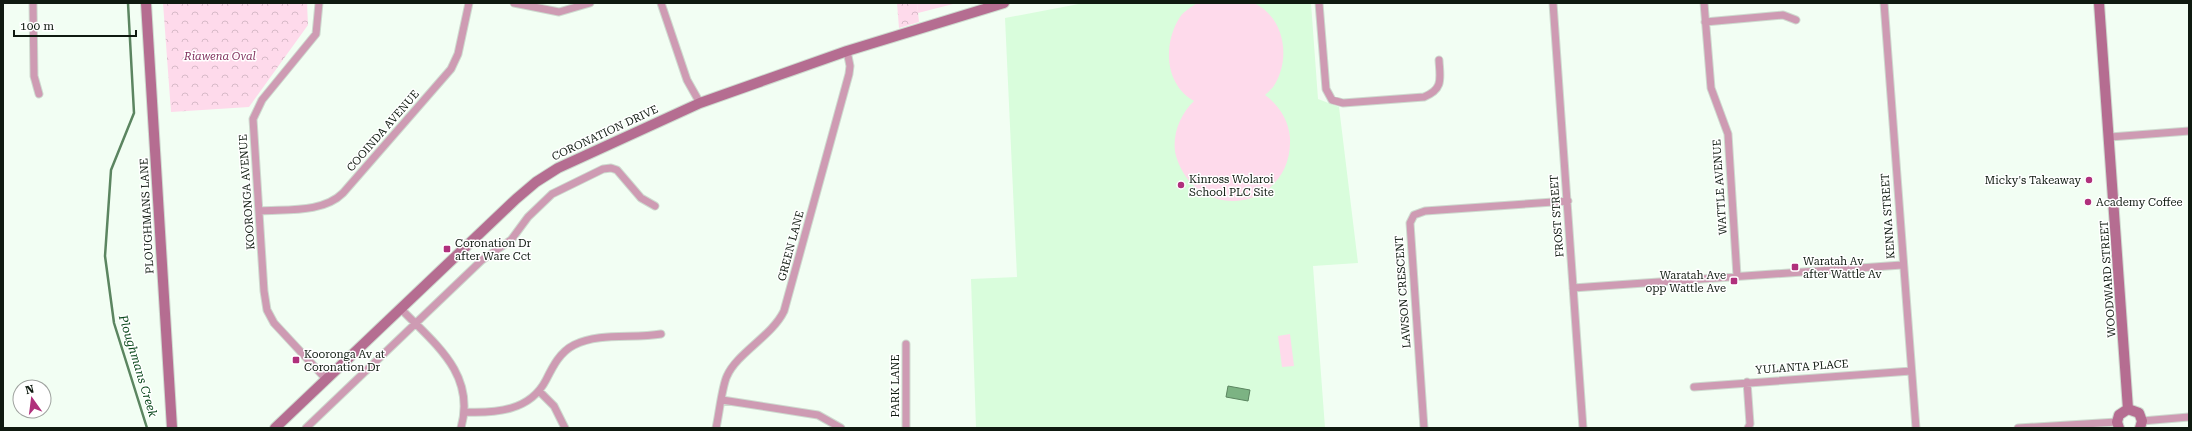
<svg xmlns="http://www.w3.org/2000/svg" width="2192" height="431" font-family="'Roboto Serif',serif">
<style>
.built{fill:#d9fddc}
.grass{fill:#fedaeb}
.park{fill:url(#park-crowns)}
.water{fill:#7cb383;stroke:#5b8560}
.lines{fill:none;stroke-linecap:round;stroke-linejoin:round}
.stream{stroke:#5b8560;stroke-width:2.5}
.street-casing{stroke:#cedacf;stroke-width:9}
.secondary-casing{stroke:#cedacf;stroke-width:12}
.street{stroke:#ce9bb3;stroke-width:7}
.secondary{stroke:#b56d91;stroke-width:10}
.poi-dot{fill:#b0307c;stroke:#fff;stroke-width:1.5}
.labels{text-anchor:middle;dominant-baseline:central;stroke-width:3;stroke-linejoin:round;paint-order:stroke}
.park-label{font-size:11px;font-style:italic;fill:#81325e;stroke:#fff}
.street-label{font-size:11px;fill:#0f1a10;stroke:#fff}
.poi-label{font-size:11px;fill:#0f1a10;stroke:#fff;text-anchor:start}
.water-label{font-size:12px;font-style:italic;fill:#08471a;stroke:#fff}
</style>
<defs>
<pattern id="park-crowns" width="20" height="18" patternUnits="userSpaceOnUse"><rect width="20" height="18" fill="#fedaeb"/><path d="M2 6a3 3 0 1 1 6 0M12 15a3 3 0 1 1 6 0" fill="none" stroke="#d8bac8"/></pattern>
</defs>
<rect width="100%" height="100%" fill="#f2fef3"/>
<path class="built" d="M 1084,3 L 1311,3 L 1318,99 L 1339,107 L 1358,263 L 1313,266 L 1325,428 L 976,428 L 971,279 L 1017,277 L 1005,18 Z"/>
<path class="grass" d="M 917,3 L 957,3 L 918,13 Z
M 1197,3 L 1254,3 C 1284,17 1291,57 1275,84 C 1273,88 1268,92 1265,95 C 1279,105 1289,121 1290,138 C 1293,210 1197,226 1176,156 C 1171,137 1180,114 1194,101 C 1164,84 1163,43 1180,17 C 1184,11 1192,7 1197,3 Z
M 1290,334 L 1294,366 L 1282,367 L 1278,336 Z"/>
<path class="park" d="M 163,3 L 307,3 L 308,25 L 249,107 L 171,112 Z
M 897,3 L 917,3 L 919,22 L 899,28 Z"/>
<path class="water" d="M 1228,386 L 1250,390 L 1248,401 L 1226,397 Z"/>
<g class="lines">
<path class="stream" d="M 128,3 L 134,113 L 111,170 L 105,256 L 114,323 L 147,428"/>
<defs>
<path id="street" d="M 33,3 L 34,76 L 39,94
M 319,3 L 316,34 L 262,100 L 253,119 L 264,291 L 267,310 L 274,323 L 326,379
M 514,3 L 559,12 L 590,3
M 661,3 L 687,80 L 700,103
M 1319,3 L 1326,89 L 1332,100 L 1343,103 L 1424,97 C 1444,89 1440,78 1439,60
M 1553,3 L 1583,428
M 1704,3 L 1711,88 L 1728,134 L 1737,276
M 1884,3 L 1916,428
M 1705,22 L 1783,15 L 1796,20
M 2110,137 L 2189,131
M 260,211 C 287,209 323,213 343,193 L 451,69 L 458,54 L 469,3
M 1573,288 L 1902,265
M 401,309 C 435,344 476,374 461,428
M 1747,382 L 1750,424 L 1748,428
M 1694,387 L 1911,371
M 539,391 L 554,406 L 565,428
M 722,400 L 818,415 L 841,428
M 466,412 C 496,413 530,411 546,380 C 553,366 560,352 574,345 C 599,332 633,339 661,334
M 2142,421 L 2189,417
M 306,428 L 482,260 L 511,240 L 528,217 L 552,194 L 603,169 L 611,168 L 617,170 L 641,198 L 655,206
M 716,428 C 719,415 722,386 727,376 C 737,353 772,336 784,311 L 849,74 L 850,66 L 847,51
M 906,428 L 906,344
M 1424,428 L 1410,223 L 1414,215 L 1425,211 L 1568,201
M 2018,428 L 2117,422"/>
<path id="secondary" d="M 146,3 L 172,428
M 2099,3 L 2128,409
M 275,428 L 516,199 L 536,182 L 558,168 L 700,103 L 847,51 L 1004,3
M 2119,428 L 2117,422 L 2119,415 L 2128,409 L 2139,413 L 2142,421 L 2140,428"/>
</defs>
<use href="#street" class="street-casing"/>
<use href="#secondary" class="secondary-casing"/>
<use href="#street" class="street"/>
<use href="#secondary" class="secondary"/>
</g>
<g class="poi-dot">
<circle cx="2089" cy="180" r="4"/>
<circle cx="1181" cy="185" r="4"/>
<circle cx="2088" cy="202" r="4"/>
<rect x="443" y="245" width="8" height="8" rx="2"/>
<rect x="1791" y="263" width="8" height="8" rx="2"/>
<rect x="1730" y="277" width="8" height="8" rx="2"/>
<rect x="292" y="356" width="8" height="8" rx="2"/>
</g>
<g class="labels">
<g class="park-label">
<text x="220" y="56">Riawena Oval</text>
</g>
<g class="street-label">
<text transform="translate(383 131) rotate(-49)">COOINDA AVENUE</text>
<text transform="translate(605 133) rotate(-25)">CORONATION DRIVE</text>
<text transform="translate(1720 187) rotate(-94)">WATTLE AVENUE</text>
<text transform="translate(247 192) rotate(-94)">KOORONGA AVENUE</text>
<text transform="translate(147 216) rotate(-93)">PLOUGHMANS LANE</text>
<text transform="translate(1557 216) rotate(-94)">FROST STREET</text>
<text transform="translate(1888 216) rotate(-94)">KENNA STREET</text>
<text transform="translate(791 246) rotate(-75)">GREEN LANE</text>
<text transform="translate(2108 279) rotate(-94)">WOODWARD STREET</text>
<text transform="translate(1403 292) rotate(-94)">LAWSON CRESCENT</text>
<text transform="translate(1802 367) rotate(-4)">YULANTA PLACE</text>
<text transform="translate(895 386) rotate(-90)">PARK LANE</text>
</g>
<g class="poi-label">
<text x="1189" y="179">Kinross Wolaroi<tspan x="1189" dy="13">School PLC Site</tspan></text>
<text x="2081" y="180" text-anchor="end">Micky's Takeaway</text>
<text x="2096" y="202">Academy Coffee</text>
<text x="455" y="243">Coronation Dr<tspan x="455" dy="13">after Ware Cct</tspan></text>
<text x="1803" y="261">Waratah Av<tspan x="1803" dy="13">after Wattle Av</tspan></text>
<text x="1726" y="275" text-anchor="end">Waratah Ave<tspan x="1726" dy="13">opp Wattle Ave</tspan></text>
<text x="304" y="354">Kooronga Av at<tspan x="304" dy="13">Coronation Dr</tspan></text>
</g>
<g class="water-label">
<text transform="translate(138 366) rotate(73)">Ploughmans Creek</text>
</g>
</g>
<rect width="2192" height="431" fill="none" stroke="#0f1a10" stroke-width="8"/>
<g transform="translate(32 399) rotate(346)"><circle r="19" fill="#ffffff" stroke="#9fa39f"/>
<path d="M0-3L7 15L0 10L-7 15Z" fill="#b0307c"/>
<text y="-6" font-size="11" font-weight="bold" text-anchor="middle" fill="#0f1a10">N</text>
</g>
<path d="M14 30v6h122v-6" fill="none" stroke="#0f1a10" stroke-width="2"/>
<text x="20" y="30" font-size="12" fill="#0f1a10" stroke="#ffffff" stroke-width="3" paint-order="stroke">100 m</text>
</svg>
